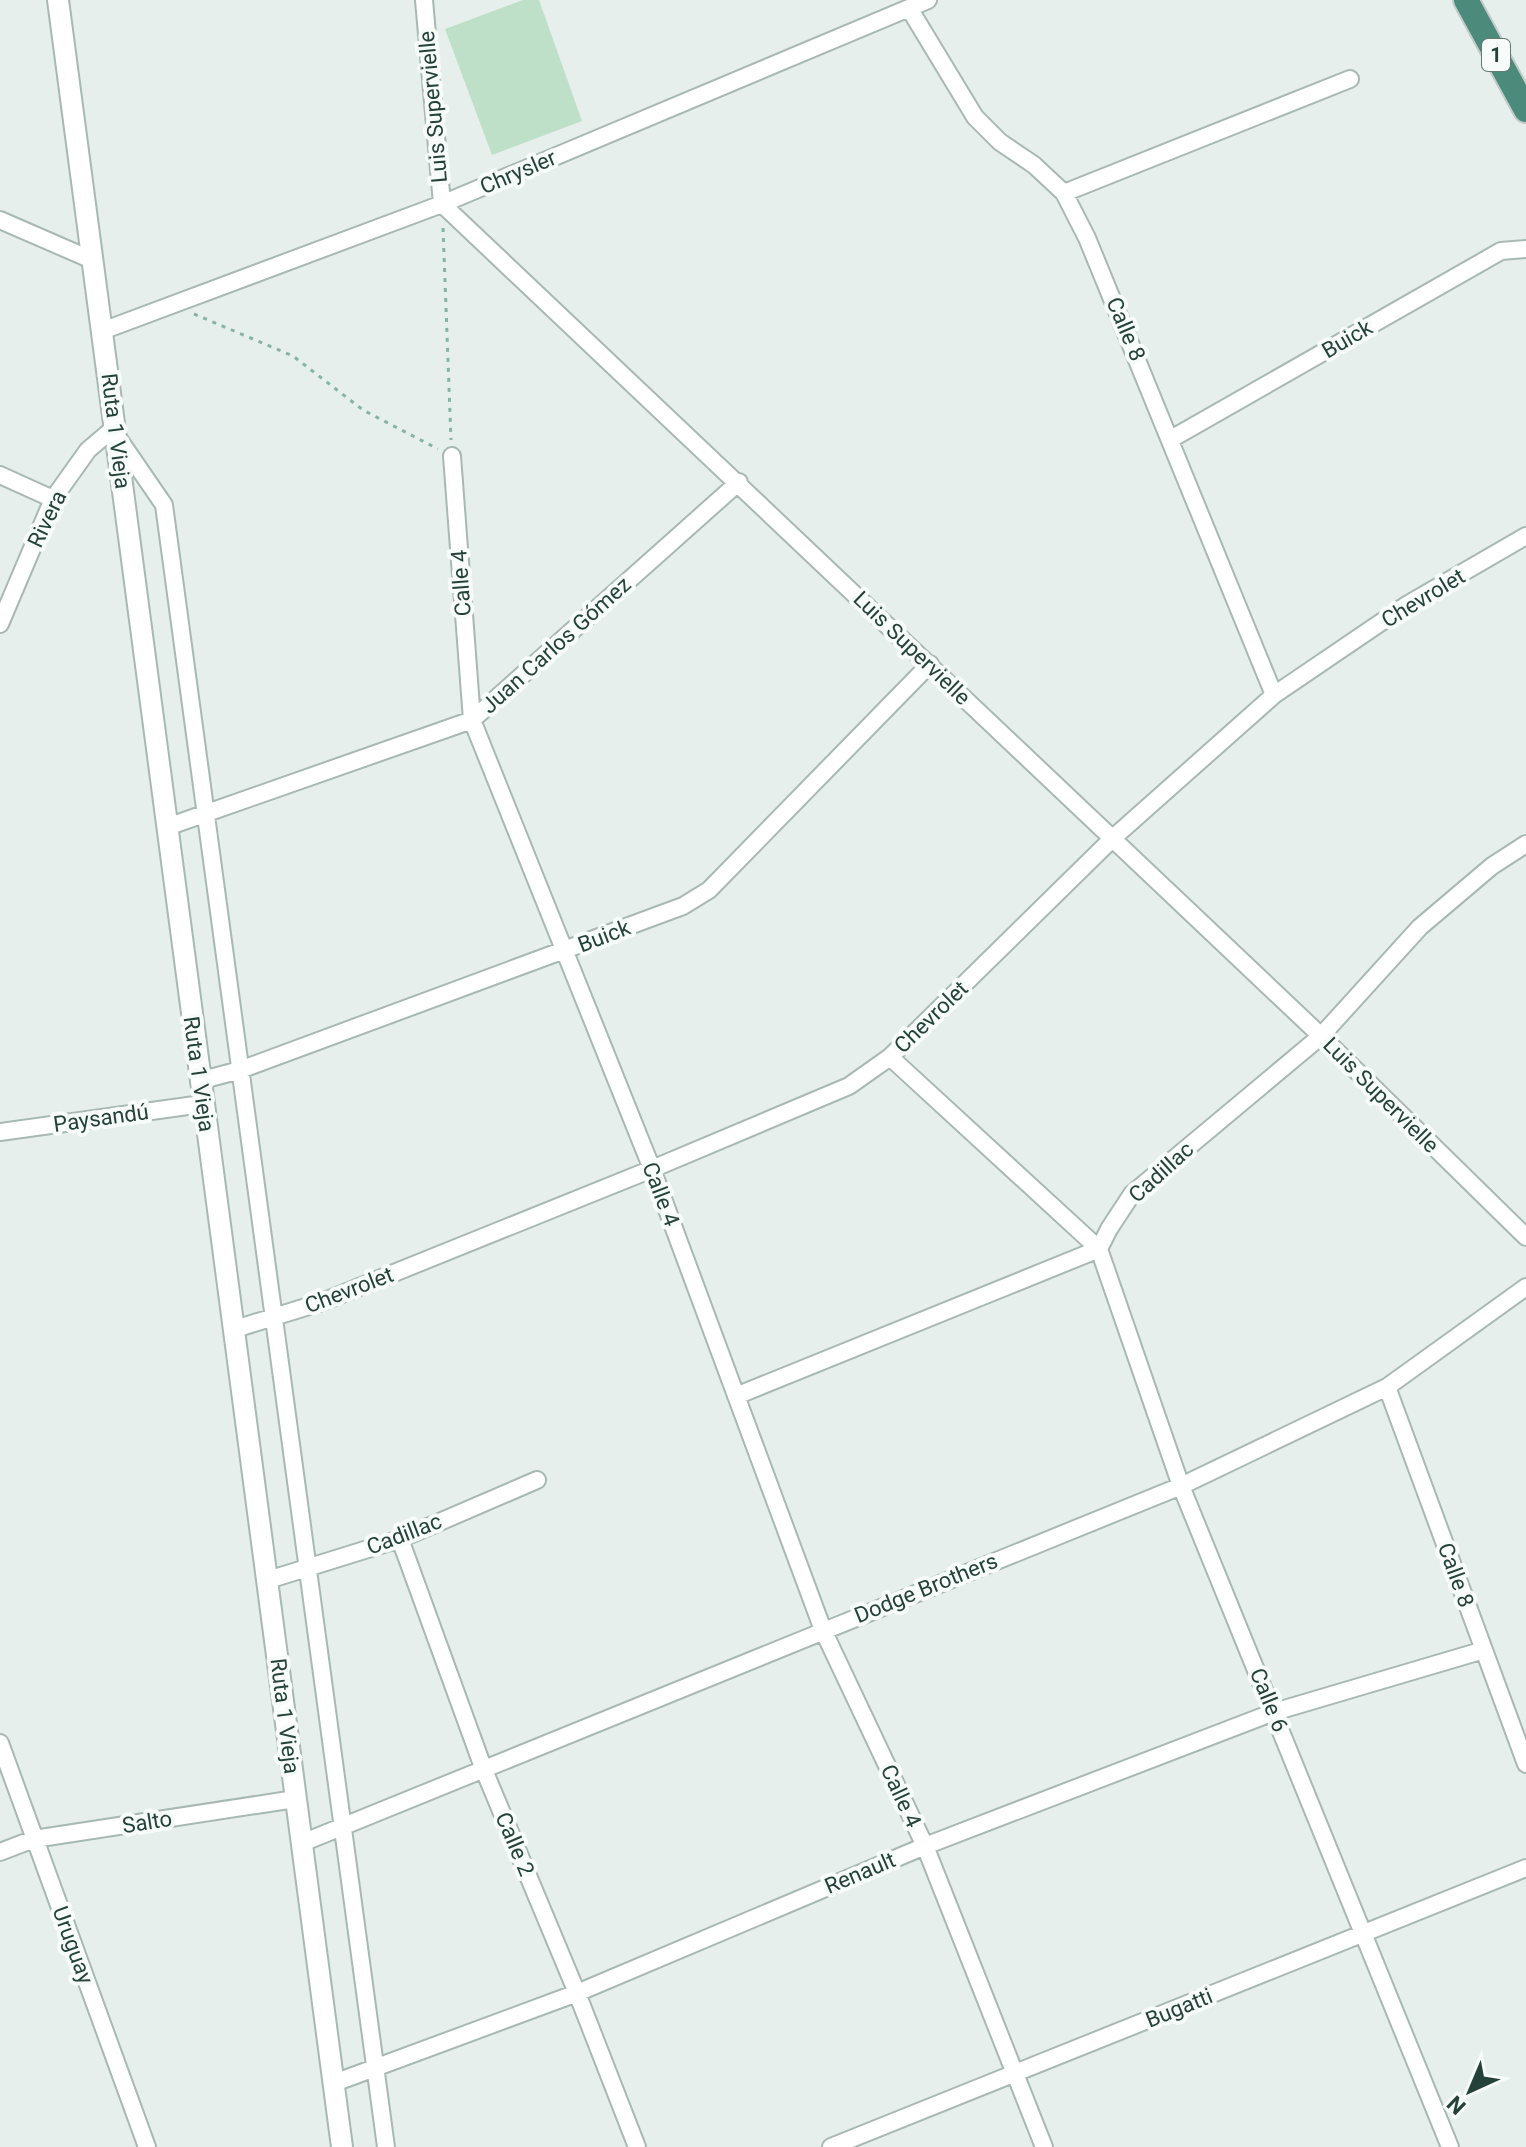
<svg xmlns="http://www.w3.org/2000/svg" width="1526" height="2147" font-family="Roboto,sans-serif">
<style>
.grass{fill:#bfe0c8}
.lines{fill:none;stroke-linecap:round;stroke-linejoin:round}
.minor-casing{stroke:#a8b8b2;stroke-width:20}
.tertiary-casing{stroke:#a8b8b2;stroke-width:24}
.trunk-casing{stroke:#c2cac8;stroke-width:28}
.path{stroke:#86b3a5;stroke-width:3;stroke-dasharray:4 6;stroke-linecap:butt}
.minor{stroke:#fff;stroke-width:16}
.tertiary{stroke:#fff;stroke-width:20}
.trunk{stroke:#4c8a7c;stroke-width:24}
.labels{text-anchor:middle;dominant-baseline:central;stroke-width:8;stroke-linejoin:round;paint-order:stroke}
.shield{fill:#f7fbf9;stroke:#637a73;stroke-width:2}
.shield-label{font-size:20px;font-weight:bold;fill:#24423a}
.street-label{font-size:22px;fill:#24423a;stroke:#f7fbf9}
</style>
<rect width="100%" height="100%" fill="#e6efeb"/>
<path class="grass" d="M 523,0 L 539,0 L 582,121 L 492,155 L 445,29 Z"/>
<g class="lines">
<defs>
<path id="minor" d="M 424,0 L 442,204 L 1321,1036 L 1526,1237
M 909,8 L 975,117 L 1000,142 L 1034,165 L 1064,193 L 1087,238 L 1274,695
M 1064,193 L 1350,79
M 0,220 L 92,260
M 102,331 L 442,204 L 928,0
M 116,435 L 164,505 L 386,2147
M 1171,439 L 1501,251 L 1526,249
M 452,456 L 472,720 L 652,1169 L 823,1630 L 925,1846 L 1044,2147
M 0,475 L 53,499
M 0,624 L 53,499 L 88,450 L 115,427
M 167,827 L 472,720 L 739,482
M 890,1057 L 1099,1249 L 1181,1486 L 1450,2147
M 199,1081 L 240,1070 L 683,906 L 709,890 L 930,664
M 0,1132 L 202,1104
M 235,1329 L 322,1302 L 652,1169 L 849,1086 L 890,1057 L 1113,838 L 1274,695 L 1405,606 L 1526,536
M 1387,1387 L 1526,1764
M 736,1396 L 1099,1249 L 1109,1229 L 1132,1194 L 1321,1036 L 1420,927 L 1492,866 L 1526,844
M 400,1539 L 484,1770 L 577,1993 L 637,2147
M 268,1580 L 400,1539 L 537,1480
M 0,1743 L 147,2147
M 302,1843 L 1181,1486 L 1387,1387 L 1526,1287
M 0,1852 L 34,1839 L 295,1799
M 334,2083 L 577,1993 L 925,1846 L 1274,1712 L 1484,1650
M 831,2147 L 1526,1868"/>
<path id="tertiary" d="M 58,0 L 342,2147"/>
<path id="trunk" d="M 1466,0 L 1526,110"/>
</defs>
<use href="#minor" class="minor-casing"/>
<use href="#tertiary" class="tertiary-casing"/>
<use href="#trunk" class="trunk-casing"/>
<path class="path" d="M 443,228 L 451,440
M 194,314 L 293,356 L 363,410 L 438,449"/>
<use href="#minor" class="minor"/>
<use href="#tertiary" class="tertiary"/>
<use href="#trunk" class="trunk"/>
</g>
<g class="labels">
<rect class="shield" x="1482" y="39" width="28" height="32" rx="6"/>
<g class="shield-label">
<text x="1496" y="55">1</text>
</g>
<g class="street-label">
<text transform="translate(433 107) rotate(-95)">Luis Supervielle</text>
<text transform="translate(518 172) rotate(-23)">Chrysler</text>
<text transform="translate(1126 329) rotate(67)">Calle 8</text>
<text transform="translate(1347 339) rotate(-30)">Buick</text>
<text transform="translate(116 431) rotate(83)">Ruta 1 Vieja</text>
<text transform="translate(47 519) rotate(-64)">Rivera</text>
<text transform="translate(461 583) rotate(-94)">Calle 4</text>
<text transform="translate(1423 598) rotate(-31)">Chevrolet</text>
<text transform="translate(556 645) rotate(-42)">Juan Carlos Gómez</text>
<text transform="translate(912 648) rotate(44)">Luis Supervielle</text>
<text transform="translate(604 936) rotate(-21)">Buick</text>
<text transform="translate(931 1017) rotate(-44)">Chevrolet</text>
<text transform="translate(199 1074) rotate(82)">Ruta 1 Vieja</text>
<text transform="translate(1381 1095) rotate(45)">Luis Supervielle</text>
<text transform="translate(101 1118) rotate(-8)">Paysandú</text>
<text transform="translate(1161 1172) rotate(-42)">Cadillac</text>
<text transform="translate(661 1194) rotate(69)">Calle 4</text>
<text transform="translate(349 1290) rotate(-21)">Chevrolet</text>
<text transform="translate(404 1534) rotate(-21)">Cadillac</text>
<text transform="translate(1456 1575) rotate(70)">Calle 8</text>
<text transform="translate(926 1588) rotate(-22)">Dodge Brothers</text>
<text transform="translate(1269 1700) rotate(68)">Calle 6</text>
<text transform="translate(285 1716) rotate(83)">Ruta 1 Vieja</text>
<text transform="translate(901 1796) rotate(65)">Calle 4</text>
<text transform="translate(147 1822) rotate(-9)">Salto</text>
<text transform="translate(515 1844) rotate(67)">Calle 2</text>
<text transform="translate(860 1873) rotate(-23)">Renault</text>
<text transform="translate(73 1945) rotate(70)">Uruguay</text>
<text transform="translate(1179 2008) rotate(-22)">Bugatti</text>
</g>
</g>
<g transform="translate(1470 2091) rotate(224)" stroke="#f7fbf9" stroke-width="6" paint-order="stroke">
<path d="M0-6L14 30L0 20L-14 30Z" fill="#24423a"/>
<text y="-12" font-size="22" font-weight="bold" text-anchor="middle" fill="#24423a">N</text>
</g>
</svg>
